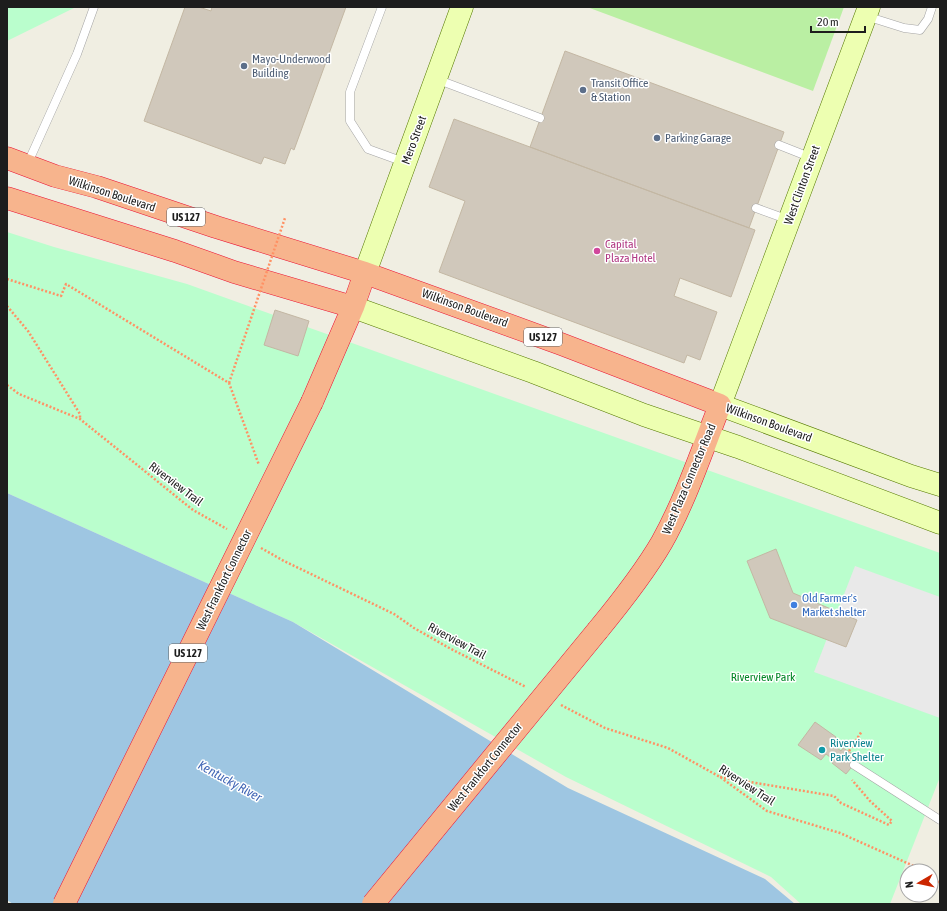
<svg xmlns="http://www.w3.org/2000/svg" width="947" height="911" font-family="'Asap Condensed',sans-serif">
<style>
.grass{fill:#baefa3}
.park{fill:#bafecd}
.parking{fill:#e9e9e9}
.water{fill:#9ec6e2}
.building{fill:#d0c8bb;stroke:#c3b7a3}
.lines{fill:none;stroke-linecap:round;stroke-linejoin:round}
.service-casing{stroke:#a4a4a4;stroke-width:9}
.secondary-casing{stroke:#557900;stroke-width:23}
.trunk-casing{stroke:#ea1335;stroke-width:23}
.path{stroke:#ff9164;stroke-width:2.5;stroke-dasharray:2 2;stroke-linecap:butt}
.service{stroke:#fff;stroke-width:8}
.secondary{stroke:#edffb1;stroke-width:22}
.trunk{stroke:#f7b48d;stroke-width:22}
.trunk-bridge-casing{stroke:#ea1335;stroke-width:23;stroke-linecap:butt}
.path-bridge{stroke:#ff9164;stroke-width:2.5;stroke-dasharray:2 2;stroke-linecap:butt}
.trunk-bridge{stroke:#f7b48d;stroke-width:22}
.service-dot{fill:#5c6f8a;stroke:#fff;stroke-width:1.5}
.hotel-dot{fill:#d1479c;stroke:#fff;stroke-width:1.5}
.shop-dot{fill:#3f7fe0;stroke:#fff;stroke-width:1.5}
.culture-dot{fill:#0f9aa8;stroke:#fff;stroke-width:1.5}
.labels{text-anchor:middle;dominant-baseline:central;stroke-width:3;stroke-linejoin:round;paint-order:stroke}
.shield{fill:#fff;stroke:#616161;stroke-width:1}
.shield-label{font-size:11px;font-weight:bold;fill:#1d1d1d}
.service-label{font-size:12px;fill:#4e5e75;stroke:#fff;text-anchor:start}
.street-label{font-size:12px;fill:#1d1d1d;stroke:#fff}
.hotel-label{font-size:12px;fill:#b23c85;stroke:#fff;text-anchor:start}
.shop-label{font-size:12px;fill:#366cbe;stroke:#fff;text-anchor:start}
.park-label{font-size:12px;fill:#018625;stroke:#fff}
.culture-label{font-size:12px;fill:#0d838f;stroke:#fff;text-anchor:start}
.water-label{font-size:13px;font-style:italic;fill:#4166b6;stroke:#fff}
</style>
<rect width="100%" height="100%" fill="#f0eee2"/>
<path class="grass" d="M 587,7 L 844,7 L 813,91 Z"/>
<path class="park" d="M 7,7 L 76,7 L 7,41 Z
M 7,232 L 54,247 L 187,284 L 940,553 L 940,777 L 890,904 L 801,904 L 771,877 L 566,777 L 293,622 L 7,493 Z"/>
<path class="parking" d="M 855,566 L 940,597 L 940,718 L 814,672 Z"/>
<path class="water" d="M 7,493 L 293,622 L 568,788 L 765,879 L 795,904 L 13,904 L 7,900 Z"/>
<path class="building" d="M 185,7 L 199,7 L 211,11 L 212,7 L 346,7 L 294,150 L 291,148 L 285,164 L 264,157 L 261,164 L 144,121 Z
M 565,51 L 784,132 L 749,228 L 530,147 Z
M 454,119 L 755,230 L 731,297 L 680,278 L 674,296 L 717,312 L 700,360 L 687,355 L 684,363 L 439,272 L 465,201 L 429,187 Z
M 275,310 L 309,321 L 298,356 L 264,345 Z
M 776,549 L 793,593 L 857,620 L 846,647 L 770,618 L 747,561 Z
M 815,722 L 836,737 L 832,744 L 841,751 L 843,748 L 859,758 L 846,774 L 832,763 L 834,760 L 826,754 L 821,760 L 798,745 Z"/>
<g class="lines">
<defs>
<path id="service" d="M 382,7 L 350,92 L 350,121 L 368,149 L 404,162
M 866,16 L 904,28 L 920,30 L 928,19 L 932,7
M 436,79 L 540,118
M 779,145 L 812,158
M 27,165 L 77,54 L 94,7
M 756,208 L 789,220
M 854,765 L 940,820"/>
<path id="secondary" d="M 869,7 L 720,405 L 911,476 L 940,485
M 365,273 L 462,7
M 353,307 L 533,372 L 644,415 L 738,447 L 940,523"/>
<path id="trunk" d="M 7,158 L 55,176 L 97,187 L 216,227 L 365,273 L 561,344 L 720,405 C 702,450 686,499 662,542 C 644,573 621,602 598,630
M 7,198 L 175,251 L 234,272 L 353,307
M 312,402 L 353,307 L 365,273"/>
</defs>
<use href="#service" class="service-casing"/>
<use href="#secondary" class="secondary-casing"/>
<use href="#trunk" class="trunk-casing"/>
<path class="path" d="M 7,279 L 61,296 L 66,284 L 229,383 L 259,465
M 7,306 L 28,331 L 80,414 L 80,419
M 7,385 L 19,394 L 80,419 L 193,510 L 227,529
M 261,548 L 284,561 L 394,614 L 414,628 L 451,649 L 526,687
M 561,705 L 605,728 L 668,748 L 720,777 L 767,811 L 840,833 L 916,867 L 922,871
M 849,751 L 862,731
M 720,777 L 834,796 L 841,803 L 889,825 L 892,821 L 870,801 L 852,780
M 931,877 L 940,883"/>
<use href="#service" class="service"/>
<use href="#secondary" class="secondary"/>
<use href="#trunk" class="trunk"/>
<defs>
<path id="trunk-bridge" d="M 64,904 L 312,402
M 373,904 L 598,630"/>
</defs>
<use href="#trunk-bridge" class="trunk-bridge-casing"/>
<path class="path-bridge" d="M 229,383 L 285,218"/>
<use href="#trunk-bridge" class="trunk-bridge"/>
</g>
<g class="service-dot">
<circle cx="244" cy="66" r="4"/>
<circle cx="583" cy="90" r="4"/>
<circle cx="657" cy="138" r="4"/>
</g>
<circle class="hotel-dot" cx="597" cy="251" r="4"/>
<circle class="shop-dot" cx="794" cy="605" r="4"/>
<circle class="culture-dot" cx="822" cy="750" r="4"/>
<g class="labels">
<g class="shield">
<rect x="167" y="208" width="38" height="18" rx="3"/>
<rect x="524" y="328" width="38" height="18" rx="3"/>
<rect x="169" y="644" width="38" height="18" rx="3"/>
</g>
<g class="shield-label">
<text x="186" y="217">US 127</text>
<text x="543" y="337">US 127</text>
<text x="188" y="653">US 127</text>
</g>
<g class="service-label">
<text x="252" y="59">Mayo-Underwood<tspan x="252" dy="14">Building</tspan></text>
<text x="591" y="83">Transit Office<tspan x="591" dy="14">&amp; Station</tspan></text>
<text x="665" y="138">Parking Garage</text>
</g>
<g class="street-label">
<text transform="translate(414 140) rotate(-70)">Mero Street</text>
<text transform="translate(802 185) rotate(-70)">West Clinton Street</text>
<text transform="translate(112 194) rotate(18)">Wilkinson Boulevard</text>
<text transform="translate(465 308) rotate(20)">Wilkinson Boulevard</text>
<text transform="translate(769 423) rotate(20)">Wilkinson Boulevard</text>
<text transform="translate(689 479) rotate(-67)">West Plaza Connector Road</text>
<text transform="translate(176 484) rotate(37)">Riverview Trail</text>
<text transform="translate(224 580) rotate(-64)">West Frankfort Connector</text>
<text transform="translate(457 641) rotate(28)">Riverview Trail</text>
<text transform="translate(485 767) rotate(-51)">West Frankfort Connector</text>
<text transform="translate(747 785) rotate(33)">Riverview Trail</text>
</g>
<g class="hotel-label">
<text x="605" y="244">Capital<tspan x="605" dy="14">Plaza Hotel</tspan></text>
</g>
<g class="shop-label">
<text x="802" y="598">Old Farmer's<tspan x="802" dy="14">Market shelter</tspan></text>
</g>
<g class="park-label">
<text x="763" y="677">Riverview Park</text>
</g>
<g class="culture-label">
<text x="830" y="743">Riverview<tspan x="830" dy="14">Park Shelter</tspan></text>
</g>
<g class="water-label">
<text transform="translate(230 781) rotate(29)">Kentucky River</text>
</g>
</g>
<rect width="947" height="911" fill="none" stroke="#1d1d1d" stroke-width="16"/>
<g transform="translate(919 883) rotate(261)"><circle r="19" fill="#ffffff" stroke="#a5a5a5"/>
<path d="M0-3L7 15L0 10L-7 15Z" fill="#cb2600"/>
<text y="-6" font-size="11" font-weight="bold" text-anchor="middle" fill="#1d1d1d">N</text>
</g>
<path d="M811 26v6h54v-6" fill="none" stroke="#1d1d1d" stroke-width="2"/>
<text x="817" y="26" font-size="12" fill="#1d1d1d" stroke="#ffffff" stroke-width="3" paint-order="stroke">20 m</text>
</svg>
